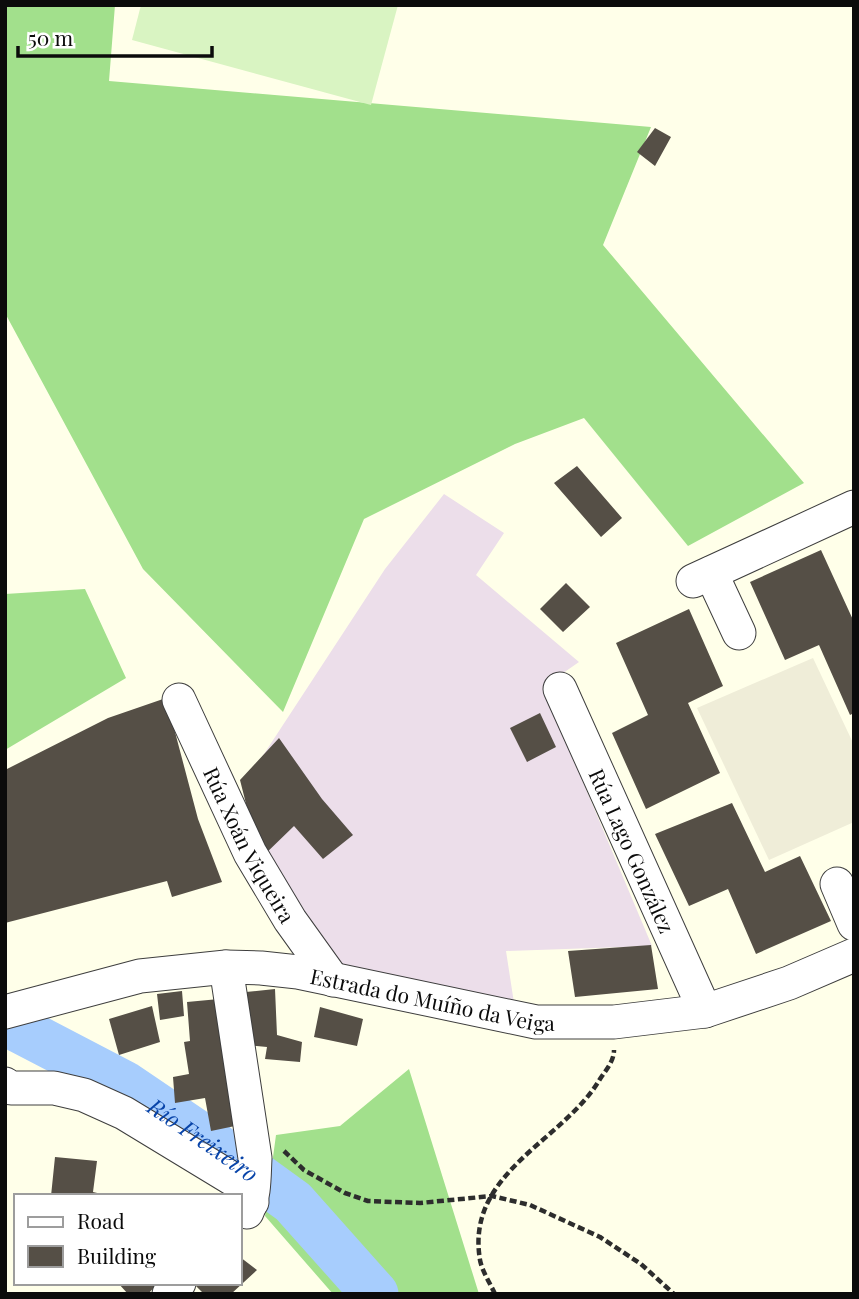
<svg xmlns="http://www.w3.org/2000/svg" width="859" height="1299" font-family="'Playfair Display',serif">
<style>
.industrial{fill:#ecdeea}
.forest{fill:#a2e08c}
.pitch{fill:#d9f4c2}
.plaza{fill:#efedd8}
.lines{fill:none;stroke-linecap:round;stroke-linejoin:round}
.river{stroke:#a7cdfd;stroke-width:47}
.building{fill:#554f46}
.minor-casing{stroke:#3e3e3e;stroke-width:35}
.path{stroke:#2d2d2d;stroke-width:4.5;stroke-dasharray:7 3.5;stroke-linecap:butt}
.minor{stroke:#fff;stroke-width:33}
.labels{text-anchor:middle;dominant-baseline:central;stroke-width:7;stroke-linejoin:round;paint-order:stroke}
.street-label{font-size:21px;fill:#0b0b0b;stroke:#fff}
.water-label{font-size:23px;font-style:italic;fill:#0844a9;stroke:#fff}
</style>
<rect width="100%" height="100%" fill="#ffffe9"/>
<path class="industrial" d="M 444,494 L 504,533 L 476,575 L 579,662 L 543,687 L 652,946 L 506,951 L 514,1003 L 339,969 L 265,858 L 245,783 L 385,569 Z"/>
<path class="forest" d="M 5,5 L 115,5 L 109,81 L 651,127 L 603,245 L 804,483 L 688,546 L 584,418 L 515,444 L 364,519 L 283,712 L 143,569 L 5,313 Z
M 85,589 L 126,678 L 5,750 L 5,594 Z
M 409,1069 L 479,1294 L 333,1294 L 265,1216 L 276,1135 L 340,1126 Z"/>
<path class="pitch" d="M 141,5 L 398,5 L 371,105 L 132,40 Z"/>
<path class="plaza" d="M 813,658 L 854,745 L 854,822 L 769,860 L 697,708 Z"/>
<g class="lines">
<path class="river" id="s1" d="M 5,1022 L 124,1084 L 217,1147 L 293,1202 L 375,1294"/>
</g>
<path class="building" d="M 655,128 L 671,137 L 655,166 L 637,152 Z
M 577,466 L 622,518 L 601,537 L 554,483 Z
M 821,550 L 854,622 L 854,713 L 850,715 L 819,645 L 785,660 L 750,582 Z
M 566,583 L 590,607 L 563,632 L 540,609 Z
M 689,609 L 723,686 L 688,703 L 720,773 L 646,809 L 612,733 L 648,715 L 616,643 Z
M 166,698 L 198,819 L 222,882 L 172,897 L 167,881 L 5,923 L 5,770 L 108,718 Z
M 540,713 L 556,747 L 527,762 L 510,728 Z
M 279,738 L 322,799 L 353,835 L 323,859 L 294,826 L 260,859 L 240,780 Z
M 732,803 L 765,872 L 800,856 L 831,921 L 756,954 L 728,889 L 689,906 L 655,834 Z
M 651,945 L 658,989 L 575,997 L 568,951 Z
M 275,989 L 277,1035 L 302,1042 L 300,1062 L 265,1059 L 267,1047 L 247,1045 L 236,993 Z
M 182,991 L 184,1016 L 160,1020 L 157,994 Z
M 219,999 L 235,1126 L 211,1131 L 205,1098 L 175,1103 L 173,1077 L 189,1074 L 184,1042 L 190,1041 L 187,1002 Z
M 152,1006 L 160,1042 L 119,1055 L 109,1019 Z
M 320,1007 L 363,1019 L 357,1046 L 314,1037 Z
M 55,1157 L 97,1161 L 93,1192 L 110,1196 L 51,1196 Z
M 240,1257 L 257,1270 L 231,1294 L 204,1294 L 195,1285 L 197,1283 L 240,1283 Z
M 118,1283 L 158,1283 L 148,1294 L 128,1294 Z"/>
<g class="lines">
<defs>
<g id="minor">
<path d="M 711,573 L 739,633"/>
<path d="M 693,581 L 854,507"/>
<path id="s2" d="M 560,689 L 705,1011"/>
<path id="s3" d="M 179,700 L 250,853 L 290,920 L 333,980"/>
<path d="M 837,884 L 854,924"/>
<path d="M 226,967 L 255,1158 C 254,1176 255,1195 247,1212"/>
<path id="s4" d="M 5,1012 L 140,976 L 226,967 L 261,968 L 298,972 L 536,1022 L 614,1022 L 705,1011 L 789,983 L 854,955"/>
<path d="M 5,1084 L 11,1088 L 54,1088 L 84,1095 L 124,1113 L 236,1181 L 252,1202"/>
<path d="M 169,1294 L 179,1283"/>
</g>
</defs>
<use href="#minor" class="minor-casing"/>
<path class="path" d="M 284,1151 L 304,1170 L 345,1193 L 368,1201 L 420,1203 L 492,1196 L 530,1205 L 600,1237 L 641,1264 L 674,1294
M 495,1294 C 490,1283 482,1271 480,1260 C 465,1172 564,1141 600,1079 C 606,1070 614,1061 614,1050"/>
<use href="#minor" class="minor"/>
</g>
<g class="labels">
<g class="street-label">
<text stroke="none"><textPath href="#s3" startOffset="161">Rúa Xoán Viqueira</textPath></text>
<text stroke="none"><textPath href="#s2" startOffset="177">Rúa Lago González</textPath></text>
<text stroke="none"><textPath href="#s4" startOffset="436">Estrada do Muíño da Veiga</textPath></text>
</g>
<g class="water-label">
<text stroke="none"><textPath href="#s1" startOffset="231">Río Freixeiro</textPath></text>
</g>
</g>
<rect width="859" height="1299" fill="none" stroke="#0b0b0b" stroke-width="14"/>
<rect x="14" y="1194" width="228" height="91" fill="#ffffff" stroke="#9d9d9d" stroke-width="2"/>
<rect x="28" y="1217" width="35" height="10" fill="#ffffff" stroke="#9d9d9d" stroke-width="2"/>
<text x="77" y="1229" font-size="21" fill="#0b0b0b">Road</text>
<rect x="28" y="1246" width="35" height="21" fill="#554f46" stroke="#9d9d9d" stroke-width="2"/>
<text x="77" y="1264" font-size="21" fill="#0b0b0b">Building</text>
<path d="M18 46v10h194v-10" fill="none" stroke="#0b0b0b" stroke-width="3.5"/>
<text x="28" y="46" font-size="21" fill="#0b0b0b" stroke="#ffffff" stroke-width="5" paint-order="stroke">50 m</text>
</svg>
